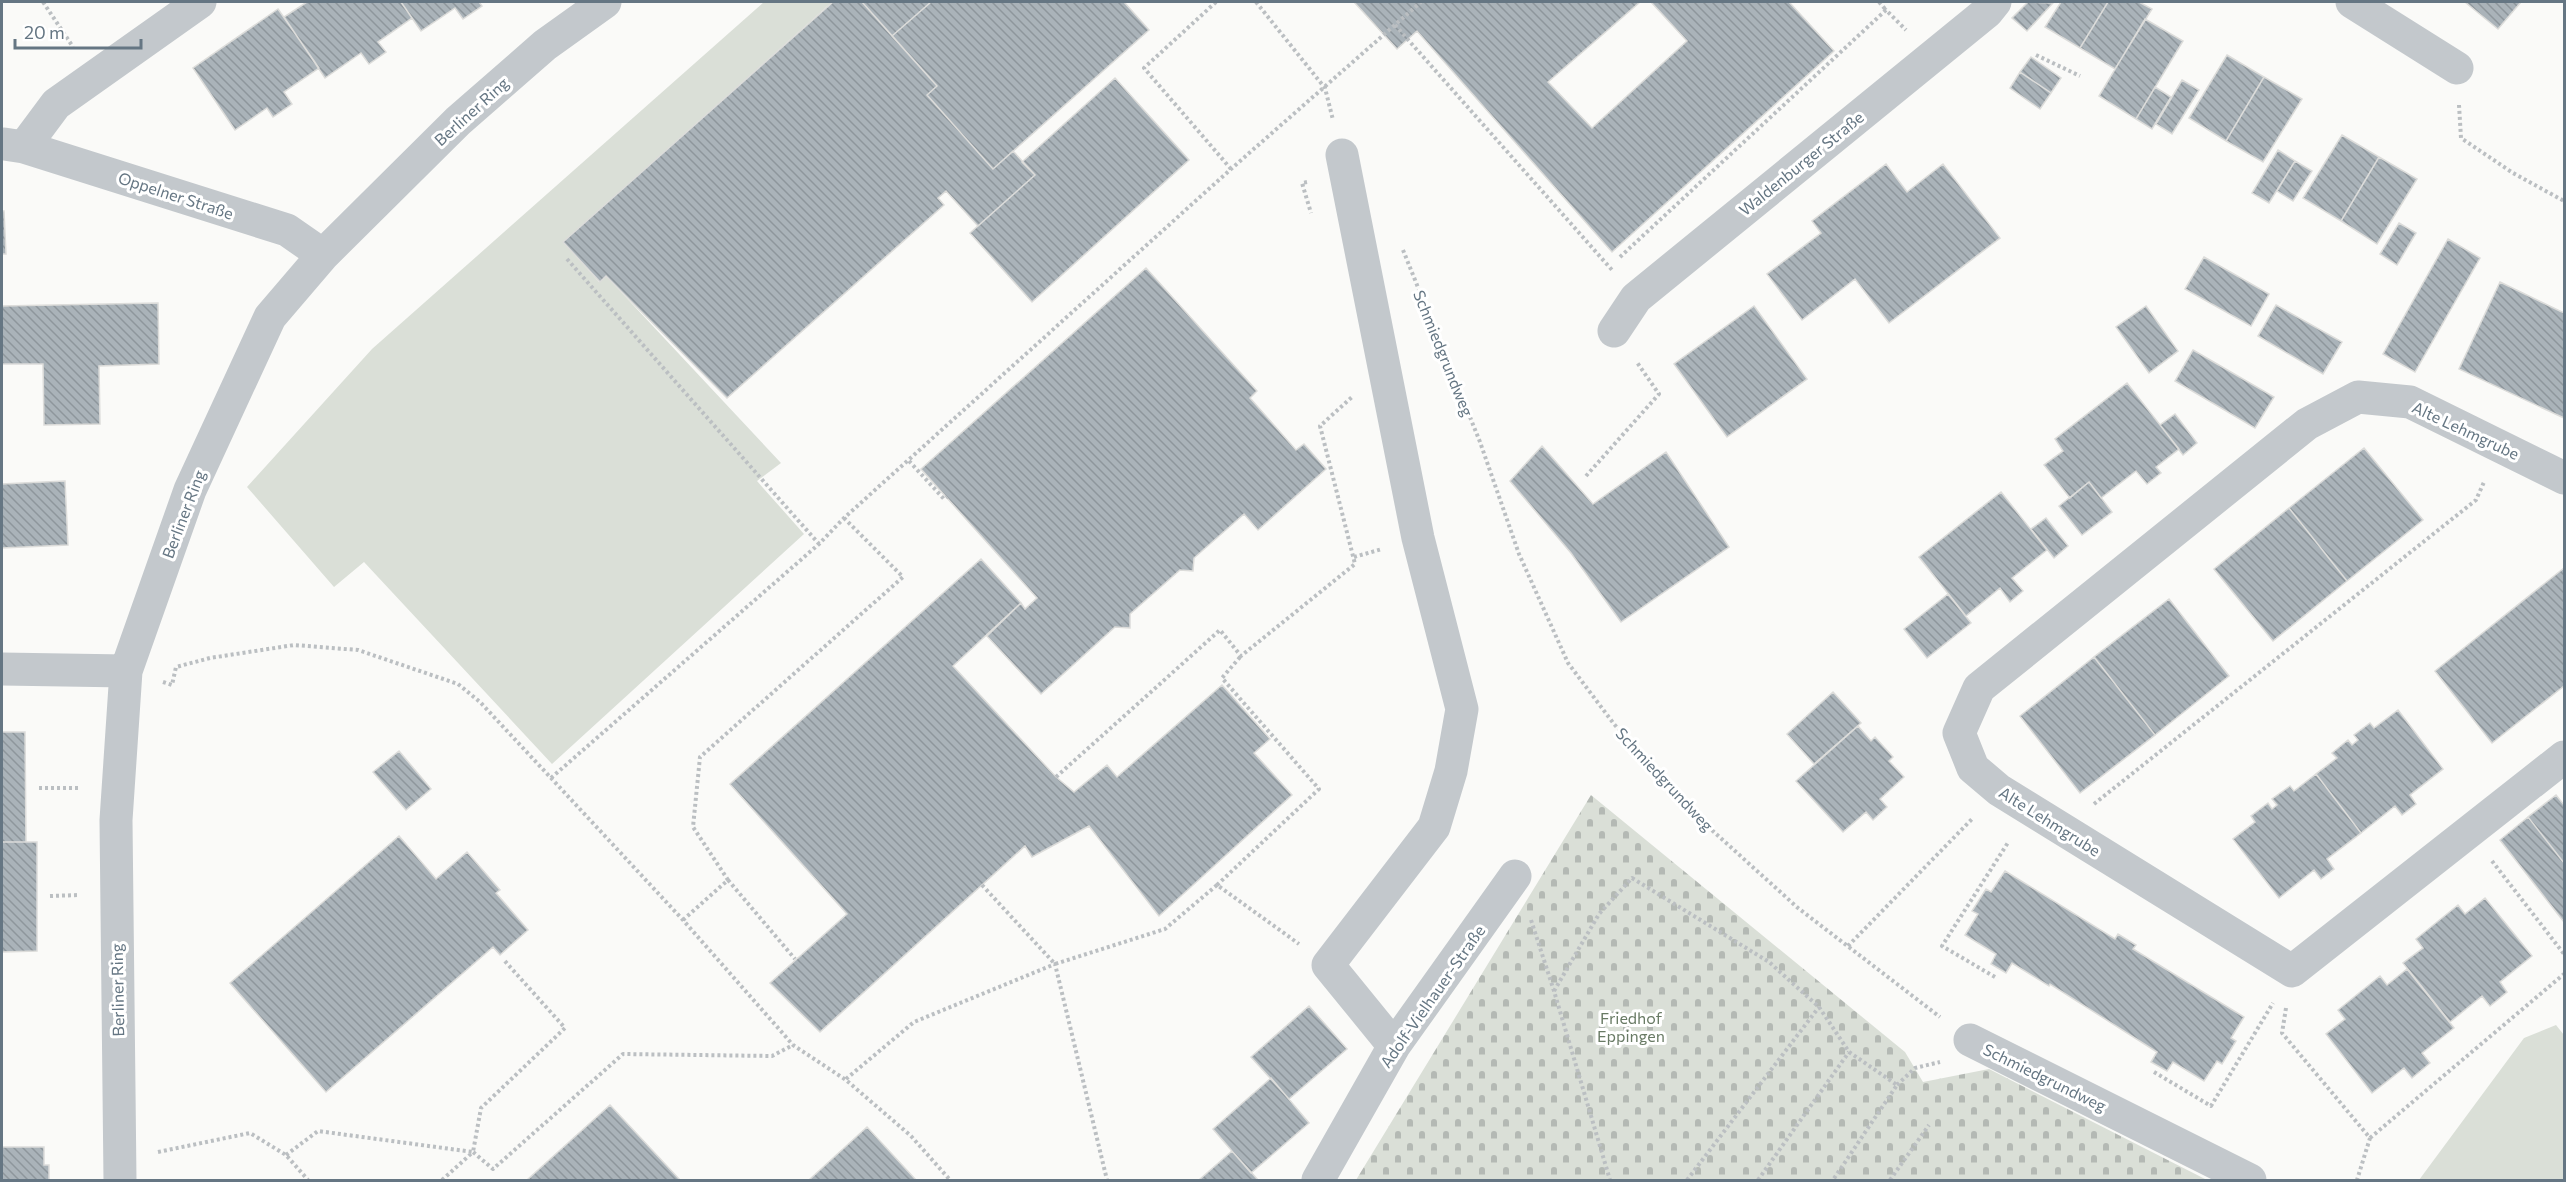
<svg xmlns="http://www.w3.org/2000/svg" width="2566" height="1182" font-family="Commissioner,sans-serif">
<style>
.grass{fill:#dadfd7}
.cemetery{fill:url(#cemetery-stones)}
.building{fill:url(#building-back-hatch);stroke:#dcdcda;stroke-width:1.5}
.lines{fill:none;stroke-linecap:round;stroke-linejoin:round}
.path{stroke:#bbbfc2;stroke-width:4;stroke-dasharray:3 3;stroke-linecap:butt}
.minor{stroke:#c3c8cc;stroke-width:33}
.labels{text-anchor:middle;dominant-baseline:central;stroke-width:6;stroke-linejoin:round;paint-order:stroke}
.street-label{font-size:16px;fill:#657683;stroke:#fff}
.park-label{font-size:16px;fill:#687a64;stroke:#fff}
</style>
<defs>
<pattern id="cemetery-stones" width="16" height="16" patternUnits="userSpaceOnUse" patternTransform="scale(1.5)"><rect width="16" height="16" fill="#dadfd7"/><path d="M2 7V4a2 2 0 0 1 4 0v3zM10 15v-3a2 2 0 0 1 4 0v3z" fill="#b4b9b4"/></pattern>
<pattern id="building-back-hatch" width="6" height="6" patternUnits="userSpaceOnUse" patternTransform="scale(1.5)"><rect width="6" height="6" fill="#aab3b9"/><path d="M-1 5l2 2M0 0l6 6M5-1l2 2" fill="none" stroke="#8e969c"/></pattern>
</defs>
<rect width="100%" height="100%" fill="#fafaf8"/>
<path class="grass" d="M 764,2 L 832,2 L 563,242 L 599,282 L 606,276 L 781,463 L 757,481 L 804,534 L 552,764 L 364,562 L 334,587 L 247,487 L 372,349 Z
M 2556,1025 L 2564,1035 L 2564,1180 L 2419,1180 L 2524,1038 Z"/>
<path class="cemetery" d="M 1591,795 L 1905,1052 L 1923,1082 L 1989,1069 L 2207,1180 L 1356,1180 Z"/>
<path class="building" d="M 307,2 L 401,2 L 412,18 L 378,42 L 386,52 L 369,64 L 361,53 L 325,78 L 284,17 Z
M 401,2 L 479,2 L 482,6 L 463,19 L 455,8 L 421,31 Z
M 833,2 L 862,2 L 937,86 L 927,95 L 993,169 L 1013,151 L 1035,175 L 978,226 L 946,191 L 938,198 L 944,205 L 727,398 L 606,276 L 600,282 L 563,242 Z
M 862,2 L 931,2 L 892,36 Z
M 931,2 L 1124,2 L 1149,30 L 993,169 L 927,95 L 937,86 L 892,36 Z
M 1354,2 L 1640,2 L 1548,82 L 1592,128 L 1687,41 L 1651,2 L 1789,2 L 1834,51 L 1612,252 L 1417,31 L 1397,49 Z
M 2028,2 L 2053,3 L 2027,31 L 2012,18 Z
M 2061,2 L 2108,2 L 2080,48 L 2045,27 Z
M 2108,2 L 2139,2 L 2152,9 L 2115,69 L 2080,48 Z
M 2465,2 L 2521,2 L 2498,29 Z
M 278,9 L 319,68 L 284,92 L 292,104 L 273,117 L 267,108 L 235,130 L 193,68 Z
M 2145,19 L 2183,41 L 2136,119 L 2099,96 Z
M 2227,55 L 2264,77 L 2226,141 L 2189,118 Z
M 2031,57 L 2061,78 L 2051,93 L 2020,72 Z
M 2020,72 L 2051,93 L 2040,109 L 2010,88 Z
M 2264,77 L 2302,99 L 2263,162 L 2226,141 Z
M 1115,78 L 1189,160 L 1032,302 L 970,233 L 1035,175 L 1022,162 Z
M 2182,80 L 2199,90 L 2172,134 L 2156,124 Z
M 2155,87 L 2171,97 L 2152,129 L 2136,119 Z
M 2342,135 L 2379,157 L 2341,221 L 2303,198 Z
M 2278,150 L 2295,161 L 2269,203 L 2252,193 Z
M 2379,157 L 2417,179 L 2377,244 L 2341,221 Z
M 2295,161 L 2312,171 L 2293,201 L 2277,191 Z
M 1886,164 L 1907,192 L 1943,164 L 2000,238 L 1889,323 L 1855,279 L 1802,320 L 1767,274 L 1821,233 L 1812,221 Z
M 2,211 L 4,211 L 6,254 L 2,254 Z
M 2399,223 L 2416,233 L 2397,265 L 2380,254 Z
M 2448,239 L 2480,258 L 2415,372 L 2383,354 Z
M 2204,257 L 2269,294 L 2251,326 L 2185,289 Z
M 1146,268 L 1257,391 L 1250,398 L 1296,450 L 1304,444 L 1326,469 L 1258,530 L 1244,514 L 1194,558 L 1193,571 L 1180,570 L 1130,614 L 1130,628 L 1115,627 L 1041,694 L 987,636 L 1021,603 L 1025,609 L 1037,598 L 921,469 Z
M 2500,282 L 2564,313 L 2564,418 L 2459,369 Z
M 158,303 L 159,364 L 99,366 L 100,424 L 44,425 L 43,364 L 2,364 L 2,306 Z
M 2276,305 L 2342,342 L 2323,374 L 2258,336 Z
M 1754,306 L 1807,379 L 1727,437 L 1674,364 Z
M 2146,306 L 2178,351 L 2149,373 L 2116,327 Z
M 2193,350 L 2274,397 L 2255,428 L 2175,381 Z
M 2127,383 L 2179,449 L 2156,467 L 2161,473 L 2147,484 L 2136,471 L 2101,498 L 2089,482 L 2070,498 L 2044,465 L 2063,451 L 2055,439 Z
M 2175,414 L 2197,443 L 2183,455 L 2160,425 Z
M 1542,446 L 1593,504 L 1666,452 L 1729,547 L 1621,622 L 1571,553 L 1510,481 Z
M 2364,448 L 2423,520 L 2347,581 L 2289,508 Z
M 65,481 L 68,545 L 2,548 L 2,484 Z
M 2089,482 L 2112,512 L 2082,535 L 2059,506 Z
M 2001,492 L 2047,550 L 2012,578 L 2023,591 L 2010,602 L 2000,588 L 1966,616 L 1919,557 Z
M 2289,508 L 2347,581 L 2273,641 L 2214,569 Z
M 2046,518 L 2068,546 L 2054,558 L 2031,529 Z
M 981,559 L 1021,603 L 953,666 L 1056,777 L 1074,792 L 1107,765 L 1117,777 L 1222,685 L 1270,739 L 1254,753 L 1292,795 L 1159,916 L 1089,826 L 1032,857 L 1025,846 L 820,1032 L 770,983 L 847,914 L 730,784 Z
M 2564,568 L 2564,686 L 2492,743 L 2435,671 Z
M 1948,594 L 1971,623 L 1927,658 L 1904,629 Z
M 2169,599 L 2229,676 L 2155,735 L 2094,657 Z
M 2094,657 L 2155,735 L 2080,793 L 2020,716 Z
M 1833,692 L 1861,723 L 1814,764 L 1787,734 Z
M 2398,710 L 2443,769 L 2410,795 L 2416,804 L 2402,815 L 2395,806 L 2361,833 L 2316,774 L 2337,758 L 2332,753 L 2348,740 L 2352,745 L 2358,740 L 2354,735 L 2370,723 L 2374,728 Z
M 1858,726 L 1871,741 L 1875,737 L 1893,757 L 1889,761 L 1904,777 L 1880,799 L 1887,807 L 1873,820 L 1866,812 L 1843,832 L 1796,781 Z
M 2,732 L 25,732 L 26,842 L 2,842 Z
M 399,751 L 431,789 L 406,810 L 373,772 Z
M 2316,774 L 2361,833 L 2327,859 L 2334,869 L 2321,879 L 2314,870 L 2279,898 L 2233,839 L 2255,822 L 2251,816 L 2268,803 L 2272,809 L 2277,805 L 2272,799 L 2290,786 L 2294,791 Z
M 2556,795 L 2564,805 L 2564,863 L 2528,817 Z
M 2528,817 L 2564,863 L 2564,922 L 2500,840 Z
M 399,836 L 436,879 L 467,852 L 500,890 L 496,893 L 528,930 L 500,955 L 493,947 L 326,1092 L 230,983 Z
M 2,842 L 37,842 L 37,951 L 2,952 Z
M 2005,871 L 2115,939 L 2118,934 L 2136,945 L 2133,949 L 2244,1017 L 2231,1038 L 2236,1041 L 2222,1064 L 2217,1061 L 2204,1081 L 2173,1062 L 2167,1071 L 2151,1062 L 2157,1052 L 2050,984 L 2049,986 L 2012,963 L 2006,973 L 1991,964 L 1996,954 L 1965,935 L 1978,914 L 1972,911 L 1986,889 L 1991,892 Z
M 2485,898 L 2532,956 L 2500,982 L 2507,992 L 2490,1006 L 2482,996 L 2450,1022 L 2403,963 L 2423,948 L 2416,939 L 2458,905 L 2465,914 Z
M 2407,969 L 2454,1028 L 2422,1053 L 2430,1063 L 2412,1078 L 2404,1068 L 2372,1093 L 2326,1034 L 2345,1019 L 2338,1010 L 2380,976 L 2387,985 Z
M 1309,1006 L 1347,1049 L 1289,1099 L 1251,1057 Z
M 1271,1078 L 1309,1123 L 1251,1173 L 1213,1129 Z
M 610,1105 L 680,1180 L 527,1180 Z
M 867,1127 L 916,1180 L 809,1180 Z
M 2,1147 L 44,1147 L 44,1165 L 49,1165 L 49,1180 L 2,1180 Z
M 1232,1151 L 1258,1180 L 1199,1180 Z"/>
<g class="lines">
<path class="path" d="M 43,2 L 73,47
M 1216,2 L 1144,68 L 1231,169
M 1256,2 L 1325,88 L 1333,120
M 1879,2 L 1886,10
M 1395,25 L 1612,270
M 2036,55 L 2080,76
M 2459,105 L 2461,138 L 2513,173 L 2564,201
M 1307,182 L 1302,183 L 1311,213
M 1403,250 L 1480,442 L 1519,554 L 1568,663 L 1614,724 L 1693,813 L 1798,908 L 1940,1017
M 1620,257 L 1886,10 L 1906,30
M 567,259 L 819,544
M 909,461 L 944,499 L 947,497
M 1586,476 L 1659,394 L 1636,361
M 1354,557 L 1382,549
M 163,682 L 172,685 L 176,667 L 210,658 L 294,645 L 358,650 L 458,684 L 480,702 L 551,778 L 683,920 L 793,1045 L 846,1080 L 911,1136 L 950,1180
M 1056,777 L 1220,630 L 1241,656 L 1355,564 L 1320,426 L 1352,397
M 551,778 L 819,544 L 844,518 L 1231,169 L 1421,2
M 39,788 L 81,788
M 2094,804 L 2476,500 L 2484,482
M 2492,861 L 2564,954
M 728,880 L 795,959
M 982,885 L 1055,964 L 1165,929 L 1217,885 L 1299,944
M 1217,885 L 1319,789 L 1222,678 L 1241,656
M 50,896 L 79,895
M 683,920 L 728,880 L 693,827 L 700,757 L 903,577 L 844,518
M 1531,920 L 1554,991 L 1610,1180
M 1848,946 L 1972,819
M 1995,977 L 1942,946 L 2009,841
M 1554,991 L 1599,914 L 1632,878 L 1769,962 L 1819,1007 L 1849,1052 L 1897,1085 L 1833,1180
M 2286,1008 L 2282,1033 L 2370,1138 L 2357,1180
M 2154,1072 L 2211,1106 L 2273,1003
M 846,1079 L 914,1022 L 1055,964 L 1107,1180
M 1897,1085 L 1915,1068 L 1940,1062
M 2370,1138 L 2564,974
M 158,1152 L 250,1133 L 286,1155 L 308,1180
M 286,1155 L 318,1131 L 473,1152 L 481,1108 L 565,1028 L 503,959
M 442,1180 L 473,1152 L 493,1169 L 623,1054 L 772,1056 L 793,1045
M 1687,1180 L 1819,1007
M 1758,1180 L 1849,1052
M 1890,1180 L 1929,1125"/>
<path class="minor" d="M 2352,2 L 2457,68
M 4,144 L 24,147 L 56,104 L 200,2
M 24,147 L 287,230 L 323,255
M 1342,155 L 1418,538 L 1462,709 L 1451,771 L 1434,827 L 1328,965 L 1394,1046
M 1614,331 L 1636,298 L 1987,12 L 1995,2
M 2564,478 L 2410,402 L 2358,397 L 2307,424 L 1979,688 L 1959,733 L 1973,768 L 1999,790 L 2292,971 L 2564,757
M 2,669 L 126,671
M 1970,1040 L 2250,1180
M 120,1180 L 116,820 L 126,671 L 190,490 L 270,317 L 323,255 L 458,121 L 545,45 L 605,2
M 1318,1180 L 1394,1046 L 1515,876"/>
</g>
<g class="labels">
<g class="street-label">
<text transform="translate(471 111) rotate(-42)">Berliner Ring</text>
<text transform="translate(1801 163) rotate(-39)">Waldenburger Straße</text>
<text transform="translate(176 195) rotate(18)">Oppelner Straße</text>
<text transform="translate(1444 353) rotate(68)">Schmiedgrundweg</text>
<text transform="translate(2466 430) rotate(25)">Alte Lehmgrube</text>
<text transform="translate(183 514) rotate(-69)">Berliner Ring</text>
<text transform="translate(1665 779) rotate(47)">Schmiedgrundweg</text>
<text transform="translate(2050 821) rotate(32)">Alte Lehmgrube</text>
<text transform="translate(117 990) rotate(-91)">Berliner Ring</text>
<text transform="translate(1432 996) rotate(-55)">Adolf-Vielhauer-Straße</text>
<text transform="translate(2045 1077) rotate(26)">Schmiedgrundweg</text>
</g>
<g class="park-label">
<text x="1631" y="1017">Friedhof<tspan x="1631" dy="18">Eppingen</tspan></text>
</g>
</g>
<rect width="2566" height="1182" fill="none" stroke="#657683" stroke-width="6"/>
<path d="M15 39v9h126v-9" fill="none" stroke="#657683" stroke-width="3"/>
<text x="24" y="39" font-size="18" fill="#657683" stroke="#ffffff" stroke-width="4.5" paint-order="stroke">20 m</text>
</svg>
